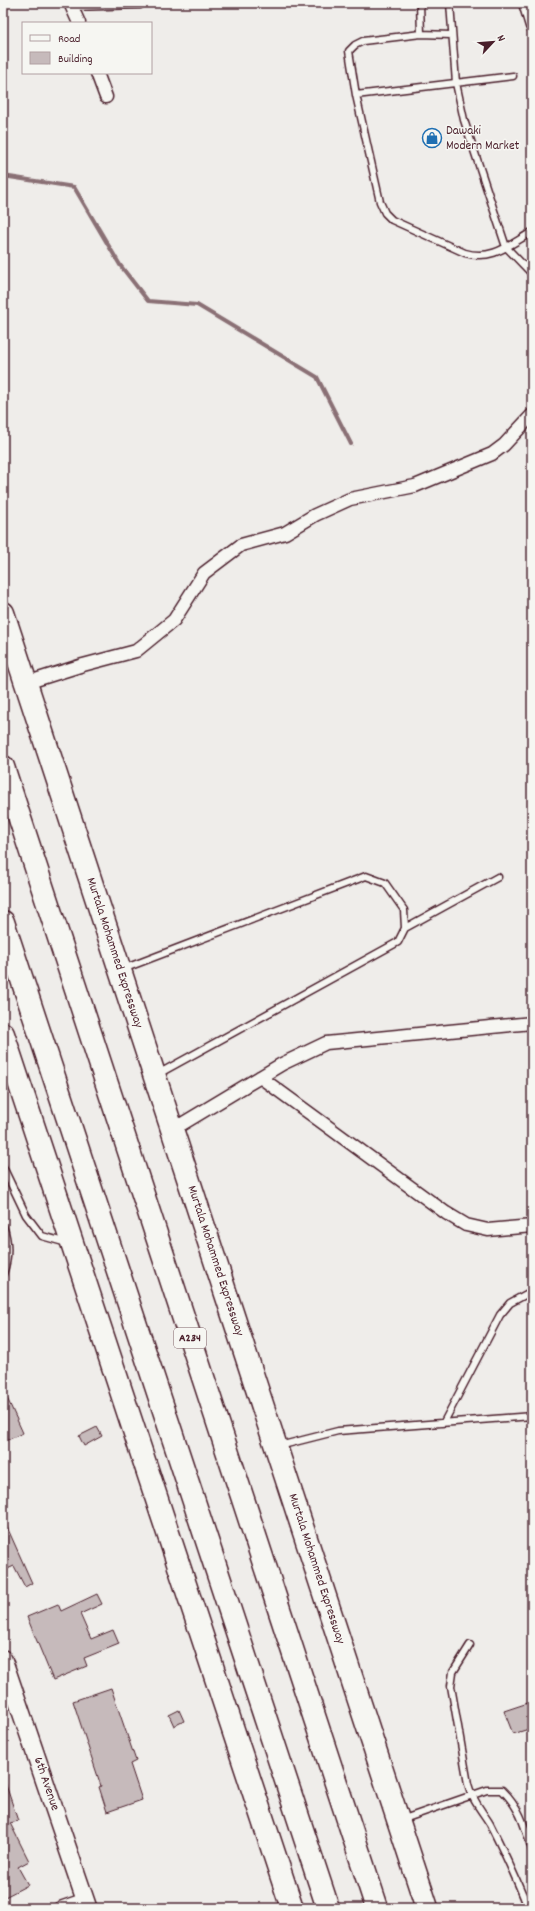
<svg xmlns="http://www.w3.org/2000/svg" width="535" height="1911" font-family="Dekko,sans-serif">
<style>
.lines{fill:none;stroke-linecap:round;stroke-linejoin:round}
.stream{stroke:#8a6f74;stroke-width:4}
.building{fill:#c6babb;stroke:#4a1f2b}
.lane-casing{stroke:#4a1f2b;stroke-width:9}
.street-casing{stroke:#4a1f2b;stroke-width:15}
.secondary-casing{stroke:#4a1f2b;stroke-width:20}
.highway-casing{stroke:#4a1f2b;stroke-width:25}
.lane{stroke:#f6f6f2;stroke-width:6}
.street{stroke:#f6f6f2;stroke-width:12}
.secondary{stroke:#f6f6f2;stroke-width:17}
.highway{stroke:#f6f6f2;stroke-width:22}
.labels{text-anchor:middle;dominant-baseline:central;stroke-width:3;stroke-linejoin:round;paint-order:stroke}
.shield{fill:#f6f6f2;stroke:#7e6067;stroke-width:1}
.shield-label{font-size:12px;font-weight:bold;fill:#4a1f2b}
.poi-label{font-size:13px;fill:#4a1f2b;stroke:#f6f6f2;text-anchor:start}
.street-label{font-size:13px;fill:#4a1f2b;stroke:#f6f6f2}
</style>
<rect width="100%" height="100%" fill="#efedea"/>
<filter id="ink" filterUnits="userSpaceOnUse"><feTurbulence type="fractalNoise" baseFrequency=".025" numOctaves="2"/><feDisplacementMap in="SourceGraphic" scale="8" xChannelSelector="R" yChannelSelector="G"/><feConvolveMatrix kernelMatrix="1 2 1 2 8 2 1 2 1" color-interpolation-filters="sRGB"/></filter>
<g filter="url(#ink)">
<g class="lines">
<path class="stream" d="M 3,176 L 74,187 L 120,265 L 148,301 L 197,305 L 317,377 L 351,444"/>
</g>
<path class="building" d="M 3,1389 L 23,1433 L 3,1442 Z
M 97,1427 L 102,1436 L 84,1446 L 79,1436 Z
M 3,1518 L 32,1583 L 25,1587 L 14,1566 L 3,1571 Z
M 97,1594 L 102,1604 L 80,1614 L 91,1639 L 113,1630 L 119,1644 L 84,1658 L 87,1666 L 53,1680 L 27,1617 L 58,1604 L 61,1611 Z
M 111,1688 L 136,1761 L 130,1764 L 142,1800 L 107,1812 L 99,1787 L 101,1786 L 73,1701 Z
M 528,1703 L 532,1715 L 532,1728 L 513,1734 L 504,1711 Z
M 179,1710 L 184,1721 L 174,1726 L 169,1715 Z
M 3,1782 L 5,1782 L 18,1821 L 10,1823 L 29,1861 L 18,1867 L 28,1885 L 3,1898 Z"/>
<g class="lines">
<defs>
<path id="lane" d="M 420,3 L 421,34
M 450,3 L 456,83 L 464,120 L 506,247 L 532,274
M 72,7 L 140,5 L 140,3
M 451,35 L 421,34 L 363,41 L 355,45 L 349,51 L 356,95 L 380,202 L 385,213 L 392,220 L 465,253 C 492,261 509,245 532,232
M 356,95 L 513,76
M 405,928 L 498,877
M 123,969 L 366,876 L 385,883 L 404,910 L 405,928 L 398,942 L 158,1074
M 3,1167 L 26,1215 L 42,1236 L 67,1243
M 3,1226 C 9,1242 9,1257 3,1274
M 444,1422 L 500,1315 L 510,1303 L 532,1291
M 279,1446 L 338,1431 L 532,1416
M 470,1645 L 453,1672 L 451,1686 L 468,1784 C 472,1800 482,1811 490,1824 C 504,1852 517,1879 528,1908
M 401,1820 L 487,1790 L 502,1790 C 520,1807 525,1827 532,1850"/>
<path id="street" d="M 70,3 L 79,23
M 525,3 L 532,26
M 97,73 L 106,97
M 26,683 L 83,665 L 136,651 L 174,620 L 204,573 L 241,545 L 285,533 L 315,515 L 350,499 L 415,486 L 492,454 L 504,445 L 532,415
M 260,1077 L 446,1213 L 466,1225 L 488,1230 L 532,1226
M 172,1130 L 282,1064 L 326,1043 L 532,1023
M 60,1908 L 86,1899"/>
<path id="secondary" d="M 3,1659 L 88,1908"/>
<path id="highway" d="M 3,613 L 427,1908
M 3,767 L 377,1908
M 3,922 L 328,1908
M 3,1034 L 292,1908"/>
</defs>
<use href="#lane" class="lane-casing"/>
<use href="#street" class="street-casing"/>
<use href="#secondary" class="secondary-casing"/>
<use href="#highway" class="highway-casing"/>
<use href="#lane" class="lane"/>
<use href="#street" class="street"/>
<use href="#secondary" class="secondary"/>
<use href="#highway" class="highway"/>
</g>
</g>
<defs>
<symbol id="shop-ring" viewBox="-11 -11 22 22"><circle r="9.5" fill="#f6f6f2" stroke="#1f6fb2" stroke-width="1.5"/><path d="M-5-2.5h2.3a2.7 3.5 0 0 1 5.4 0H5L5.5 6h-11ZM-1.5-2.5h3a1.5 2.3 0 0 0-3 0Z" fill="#1f6fb2"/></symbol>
</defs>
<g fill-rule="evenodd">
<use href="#shop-ring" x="421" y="127" width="22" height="22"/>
</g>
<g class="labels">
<rect class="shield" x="174" y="1328" width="32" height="20" rx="3"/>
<g class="shield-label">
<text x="190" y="1338">A234</text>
</g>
<g class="poi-label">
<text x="446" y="131">Dawaki<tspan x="446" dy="15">Modern Market</tspan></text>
</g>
<g class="street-label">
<text transform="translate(114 953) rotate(72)">Murtala Mohammed Expressway</text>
<text transform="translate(215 1261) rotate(72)">Murtala Mohammed Expressway</text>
<text transform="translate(316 1569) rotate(72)">Murtala Mohammed Expressway</text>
<text transform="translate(46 1784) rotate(71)">6th Avenue</text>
</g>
</g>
<rect width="535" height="1911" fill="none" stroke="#f6f6f2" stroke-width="16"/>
<rect x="8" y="8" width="519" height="1895" fill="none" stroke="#4a1f2b" stroke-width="1.5" filter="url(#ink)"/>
<rect x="22" y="22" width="130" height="52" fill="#f6f6f2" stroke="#b1a0a2"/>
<rect x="30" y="35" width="20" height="6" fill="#f6f6f2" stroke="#b1a0a2"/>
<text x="58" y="42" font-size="12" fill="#4a1f2b">Road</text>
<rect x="30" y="52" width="20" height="12" fill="#c6babb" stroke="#b1a0a2"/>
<text x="58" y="62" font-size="12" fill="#4a1f2b">Building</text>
<g transform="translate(493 42) rotate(64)" stroke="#f6f6f2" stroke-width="3" paint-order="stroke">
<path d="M0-3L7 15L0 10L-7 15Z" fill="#4a1f2b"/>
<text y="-6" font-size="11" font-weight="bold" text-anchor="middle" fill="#4a1f2b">N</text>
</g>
</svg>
